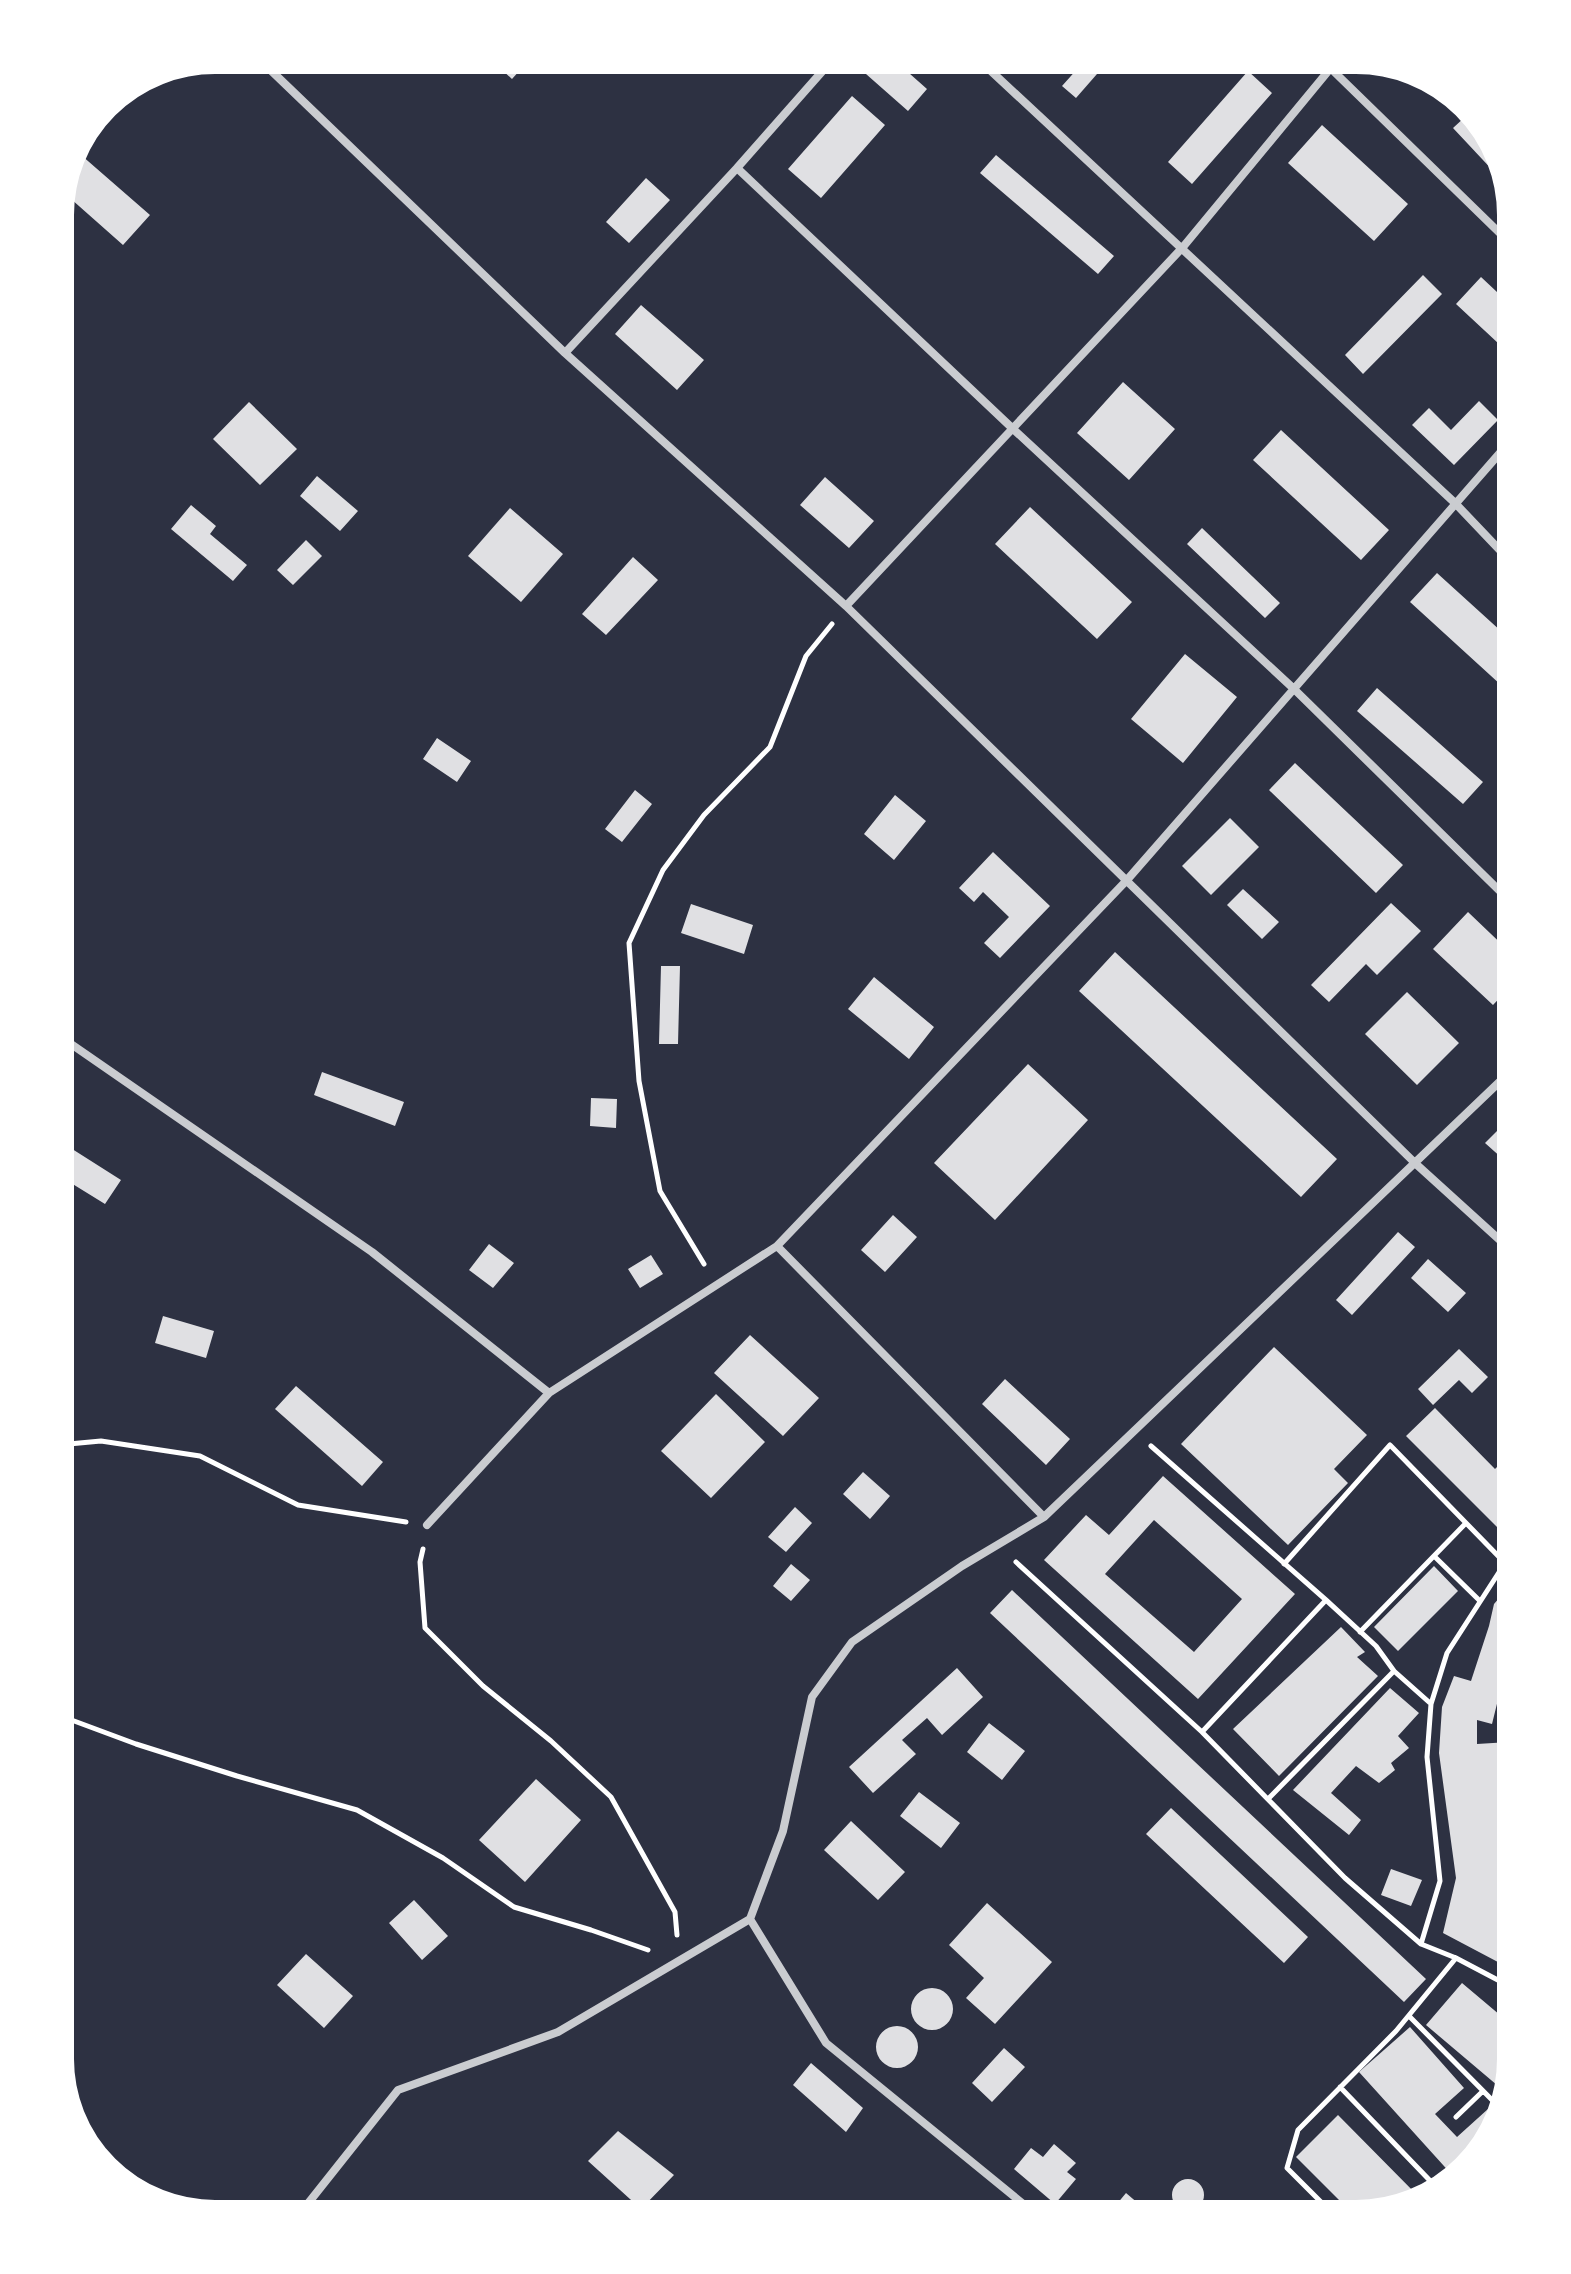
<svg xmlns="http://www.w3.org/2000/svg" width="1571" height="2274" font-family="'Crimson Pro',serif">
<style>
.building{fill:#e0e0e3;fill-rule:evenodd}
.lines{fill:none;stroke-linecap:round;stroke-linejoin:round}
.path{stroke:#fff;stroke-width:5}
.minor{stroke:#caccd0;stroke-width:8}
.rim{fill:none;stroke:#fff;stroke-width:4}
</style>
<rect width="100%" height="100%" fill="#2d3142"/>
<path class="building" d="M 489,58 L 531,58 L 512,79 Z
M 880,58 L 892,58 L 927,89 L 908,111 L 866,74 Z
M 1087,58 L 1111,58 L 1076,98 L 1062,86 Z
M 1248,71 L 1272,93 L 1192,184 L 1168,162 Z
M 852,96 L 885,125 L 821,198 L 788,169 Z
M 1465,117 L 1477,130 L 1482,126 L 1492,137 L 1501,171 L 1497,175 L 1453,128 Z
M 1322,125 L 1408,204 L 1374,241 L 1288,163 Z
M 73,148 L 150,215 L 123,245 L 62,191 Z
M 996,155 L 1114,256 L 1098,274 L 980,173 Z
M 646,178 L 670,200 L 629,243 L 606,222 Z
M 1423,275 L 1442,294 L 1363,374 L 1345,355 Z
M 1481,277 L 1513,307 L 1513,357 L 1456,304 Z
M 641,305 L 704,360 L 677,390 L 615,334 Z
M 1123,382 L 1175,429 L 1129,480 L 1077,433 Z
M 1479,401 L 1498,420 L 1454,465 L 1412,425 L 1429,408 L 1451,430 Z
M 249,402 L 297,449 L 260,485 L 213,439 Z
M 1281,430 L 1389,530 L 1361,560 L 1253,460 Z
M 317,476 L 358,511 L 340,531 L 300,496 Z
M 825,477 L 874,521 L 849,548 L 800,505 Z
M 191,505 L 216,526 L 210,534 L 247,565 L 233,581 L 171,529 Z
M 1030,507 L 1132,602 L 1097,639 L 995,544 Z
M 510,508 L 563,554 L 521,602 L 468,556 Z
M 1202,528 L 1280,603 L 1265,618 L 1187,544 Z
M 306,540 L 322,556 L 293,585 L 277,570 Z
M 633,557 L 658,580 L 606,635 L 582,614 Z
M 1437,573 L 1513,642 L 1513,696 L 1410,602 Z
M 1185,654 L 1237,697 L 1183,763 L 1131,719 Z
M 1377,688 L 1483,782 L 1463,804 L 1357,711 Z
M 437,738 L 471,761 L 457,782 L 423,759 Z
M 1295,763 L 1403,865 L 1376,893 L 1269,790 Z
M 635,790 L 652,804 L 622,842 L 605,829 Z
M 895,795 L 926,821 L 894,860 L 864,834 Z
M 1230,818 L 1259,847 L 1211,895 L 1182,866 Z
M 993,852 L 1050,906 L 1000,958 L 984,943 L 1009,917 L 983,892 L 974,902 L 959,888 Z
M 1243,889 L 1279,922 L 1262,939 L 1227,905 Z
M 1391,903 L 1421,931 L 1377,975 L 1366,964 L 1329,1002 L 1311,985 Z
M 691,904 L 753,925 L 744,954 L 681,933 Z
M 1468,912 L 1513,955 L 1513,984 L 1493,1005 L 1433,949 Z
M 1115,952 L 1337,1159 L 1301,1197 L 1079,991 Z
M 661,966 L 680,966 L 678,1044 L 659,1044 Z
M 874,977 L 934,1027 L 909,1059 L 848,1009 Z
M 1407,992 L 1459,1043 L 1417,1085 L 1365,1034 Z
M 1028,1064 L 1088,1120 L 995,1220 L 934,1163 Z
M 322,1072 L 404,1102 L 395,1126 L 314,1095 Z
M 591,1098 L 617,1099 L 616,1128 L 590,1126 Z
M 1513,1115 L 1513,1168 L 1485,1143 Z
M 58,1140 L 121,1180 L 105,1204 L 58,1175 Z
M 893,1215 L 917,1237 L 885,1272 L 861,1250 Z
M 1398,1232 L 1415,1247 L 1352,1315 L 1336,1300 Z
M 489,1244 L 514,1263 L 493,1288 L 469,1270 Z
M 651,1255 L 663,1274 L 640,1288 L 628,1269 Z
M 1428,1259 L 1466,1293 L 1448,1312 L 1411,1278 Z
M 163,1316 L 214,1331 L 206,1358 L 155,1343 Z
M 750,1335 L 819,1398 L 783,1436 L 714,1373 Z
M 1274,1347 L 1367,1435 L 1334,1469 L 1348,1483 L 1288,1545 L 1181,1444 Z
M 1459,1349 L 1488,1377 L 1472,1393 L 1459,1380 L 1433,1405 L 1418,1389 Z
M 1005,1379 L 1070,1439 L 1046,1465 L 982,1404 Z
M 296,1386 L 383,1462 L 362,1486 L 275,1409 Z
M 716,1394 L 765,1442 L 711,1498 L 661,1451 Z
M 1435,1408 L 1495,1469 L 1513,1451 L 1513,1536 L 1510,1540 L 1406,1436 Z
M 863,1472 L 890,1496 L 870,1519 L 843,1494 Z
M 1163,1476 L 1295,1594 L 1198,1699 L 1044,1560 L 1086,1515 L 1109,1535 ZM 1154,1520 L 1242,1599 L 1194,1652 L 1105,1574 Z
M 795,1507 L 812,1523 L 786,1552 L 768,1537 Z
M 791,1564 L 810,1580 L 791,1601 L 773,1586 Z
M 1434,1566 L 1458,1591 L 1398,1651 L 1374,1627 Z
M 1513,1582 L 1513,1639 L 1492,1724 L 1477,1720 L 1477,1744 L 1509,1742 L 1508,1764 L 1513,1805 L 1513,1970 L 1443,1933 L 1456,1878 L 1439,1753 L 1442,1707 L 1454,1676 L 1471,1681 L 1489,1626 L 1494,1604 Z
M 1012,1590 L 1426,1979 L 1404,2002 L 990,1613 Z
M 1341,1627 L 1365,1652 L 1357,1657 L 1378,1676 L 1279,1776 L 1233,1729 Z
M 957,1668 L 983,1697 L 942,1735 L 927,1718 L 902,1740 L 916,1754 L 873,1793 L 849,1767 Z
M 1390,1688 L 1419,1713 L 1398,1736 L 1409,1748 L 1391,1763 L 1395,1770 L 1379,1783 L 1356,1766 L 1331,1793 L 1361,1820 L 1349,1835 L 1293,1790 Z
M 989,1723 L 1025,1751 L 1002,1780 L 967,1752 Z
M 536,1779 L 581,1820 L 525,1882 L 479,1840 Z
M 919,1792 L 960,1823 L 941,1848 L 900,1816 Z
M 1171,1808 L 1308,1937 L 1284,1963 L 1146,1834 Z
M 851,1821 L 905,1872 L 878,1900 L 824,1850 Z
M 1391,1869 L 1422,1880 L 1411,1906 L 1381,1895 Z
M 414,1900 L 448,1936 L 422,1960 L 389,1923 Z
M 987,1903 L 1052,1962 L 995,2024 L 966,1998 L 984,1978 L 949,1945 Z
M 306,1954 L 353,1996 L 324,2028 L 277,1985 Z
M 1462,1983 L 1513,2026 L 1513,2060 L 1504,2091 L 1426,2025 Z
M911 2009a21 21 0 1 1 42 0a21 21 0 1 1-42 0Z
M876 2047a21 21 0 1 1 42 0a21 21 0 1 1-42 0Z
M 1410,2027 L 1464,2088 L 1435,2114 L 1457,2137 L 1488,2109 L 1497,2119 L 1492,2138 L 1453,2176 L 1359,2072 Z
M 1004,2048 L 1025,2067 L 992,2102 L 972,2083 Z
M 811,2063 L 863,2108 L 846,2132 L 793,2085 Z
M 1338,2115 L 1421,2199 L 1355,2216 L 1296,2157 Z
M 618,2131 L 674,2175 L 641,2209 L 588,2161 Z
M 1054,2144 L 1076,2163 L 1067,2172 L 1076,2179 L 1055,2204 L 1014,2169 L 1031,2148 L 1043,2157 Z
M1172 2195a16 16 0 1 1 32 0a16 16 0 1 1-32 0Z
M 1126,2193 L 1153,2216 L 1107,2216 Z"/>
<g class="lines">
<path class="path" d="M 704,1264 L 660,1191 L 639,1081 L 629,943 L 663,870 L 704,815 L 770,747 L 806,656 L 832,624
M 58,1445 L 101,1441 L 200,1456 L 298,1505 L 406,1522
M 1151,1446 L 1326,1600 L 1376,1646 L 1394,1671
M 423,1549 L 420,1562 L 425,1628 L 483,1686 L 551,1741 L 611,1797 L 675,1912 L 677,1935
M 1434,1556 L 1480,1601
M 1016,1562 L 1202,1732 L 1345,1878 L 1421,1944 L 1456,1958 L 1513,1988
M 1284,1564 L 1390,1445 L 1505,1563
M 1360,1632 L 1466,1523
M 58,1715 L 136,1744 L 237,1776 L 357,1810 L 443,1858 L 514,1907 L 591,1930 L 648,1950
M 1202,1732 L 1326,1600
M 1269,1798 L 1394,1671 L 1430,1703
M 1421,1944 L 1440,1881 L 1427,1757 L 1431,1704 L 1447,1653 L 1505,1563 L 1513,1555
M 1409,2016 L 1500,2108
M 1340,2087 L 1439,2190
M 1456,2117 L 1483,2091
M 1335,2216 L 1287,2168 L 1298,2130 L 1396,2031 L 1456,1958"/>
<path class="minor" d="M 258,58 L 565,353 L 846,606 L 1416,1164 L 1513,1252
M 977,58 L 1455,503 L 1513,564
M 1320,58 L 1513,246
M 737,168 L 1011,427 L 1294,689 L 1513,904
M 565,353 L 737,168 L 834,58
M 846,606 L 1183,247 L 1339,58
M 58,1035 L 372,1252 L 549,1393
M 777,1246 L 1044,1517
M 427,1525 L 549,1393 L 777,1246 L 1127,880 L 1513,438
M 750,1919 L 826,2043 L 1038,2216
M 298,2216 L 398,2090 L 558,2032 L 750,1919 L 783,1831 L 812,1697 L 852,1642 L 962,1566 L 1044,1517 L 1513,1069"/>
</g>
<path d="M0 0H1571V2274H0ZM215 72H1356A143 143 0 0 1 1499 215V2059A143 143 0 0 1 1356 2202H215A143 143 0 0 1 72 2059V215A143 143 0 0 1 215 72Z" fill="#fff" fill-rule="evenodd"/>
<path class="rim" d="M215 72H1356A143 143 0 0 1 1499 215V2059A143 143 0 0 1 1356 2202H215A143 143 0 0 1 72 2059V215A143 143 0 0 1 215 72Z"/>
</svg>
